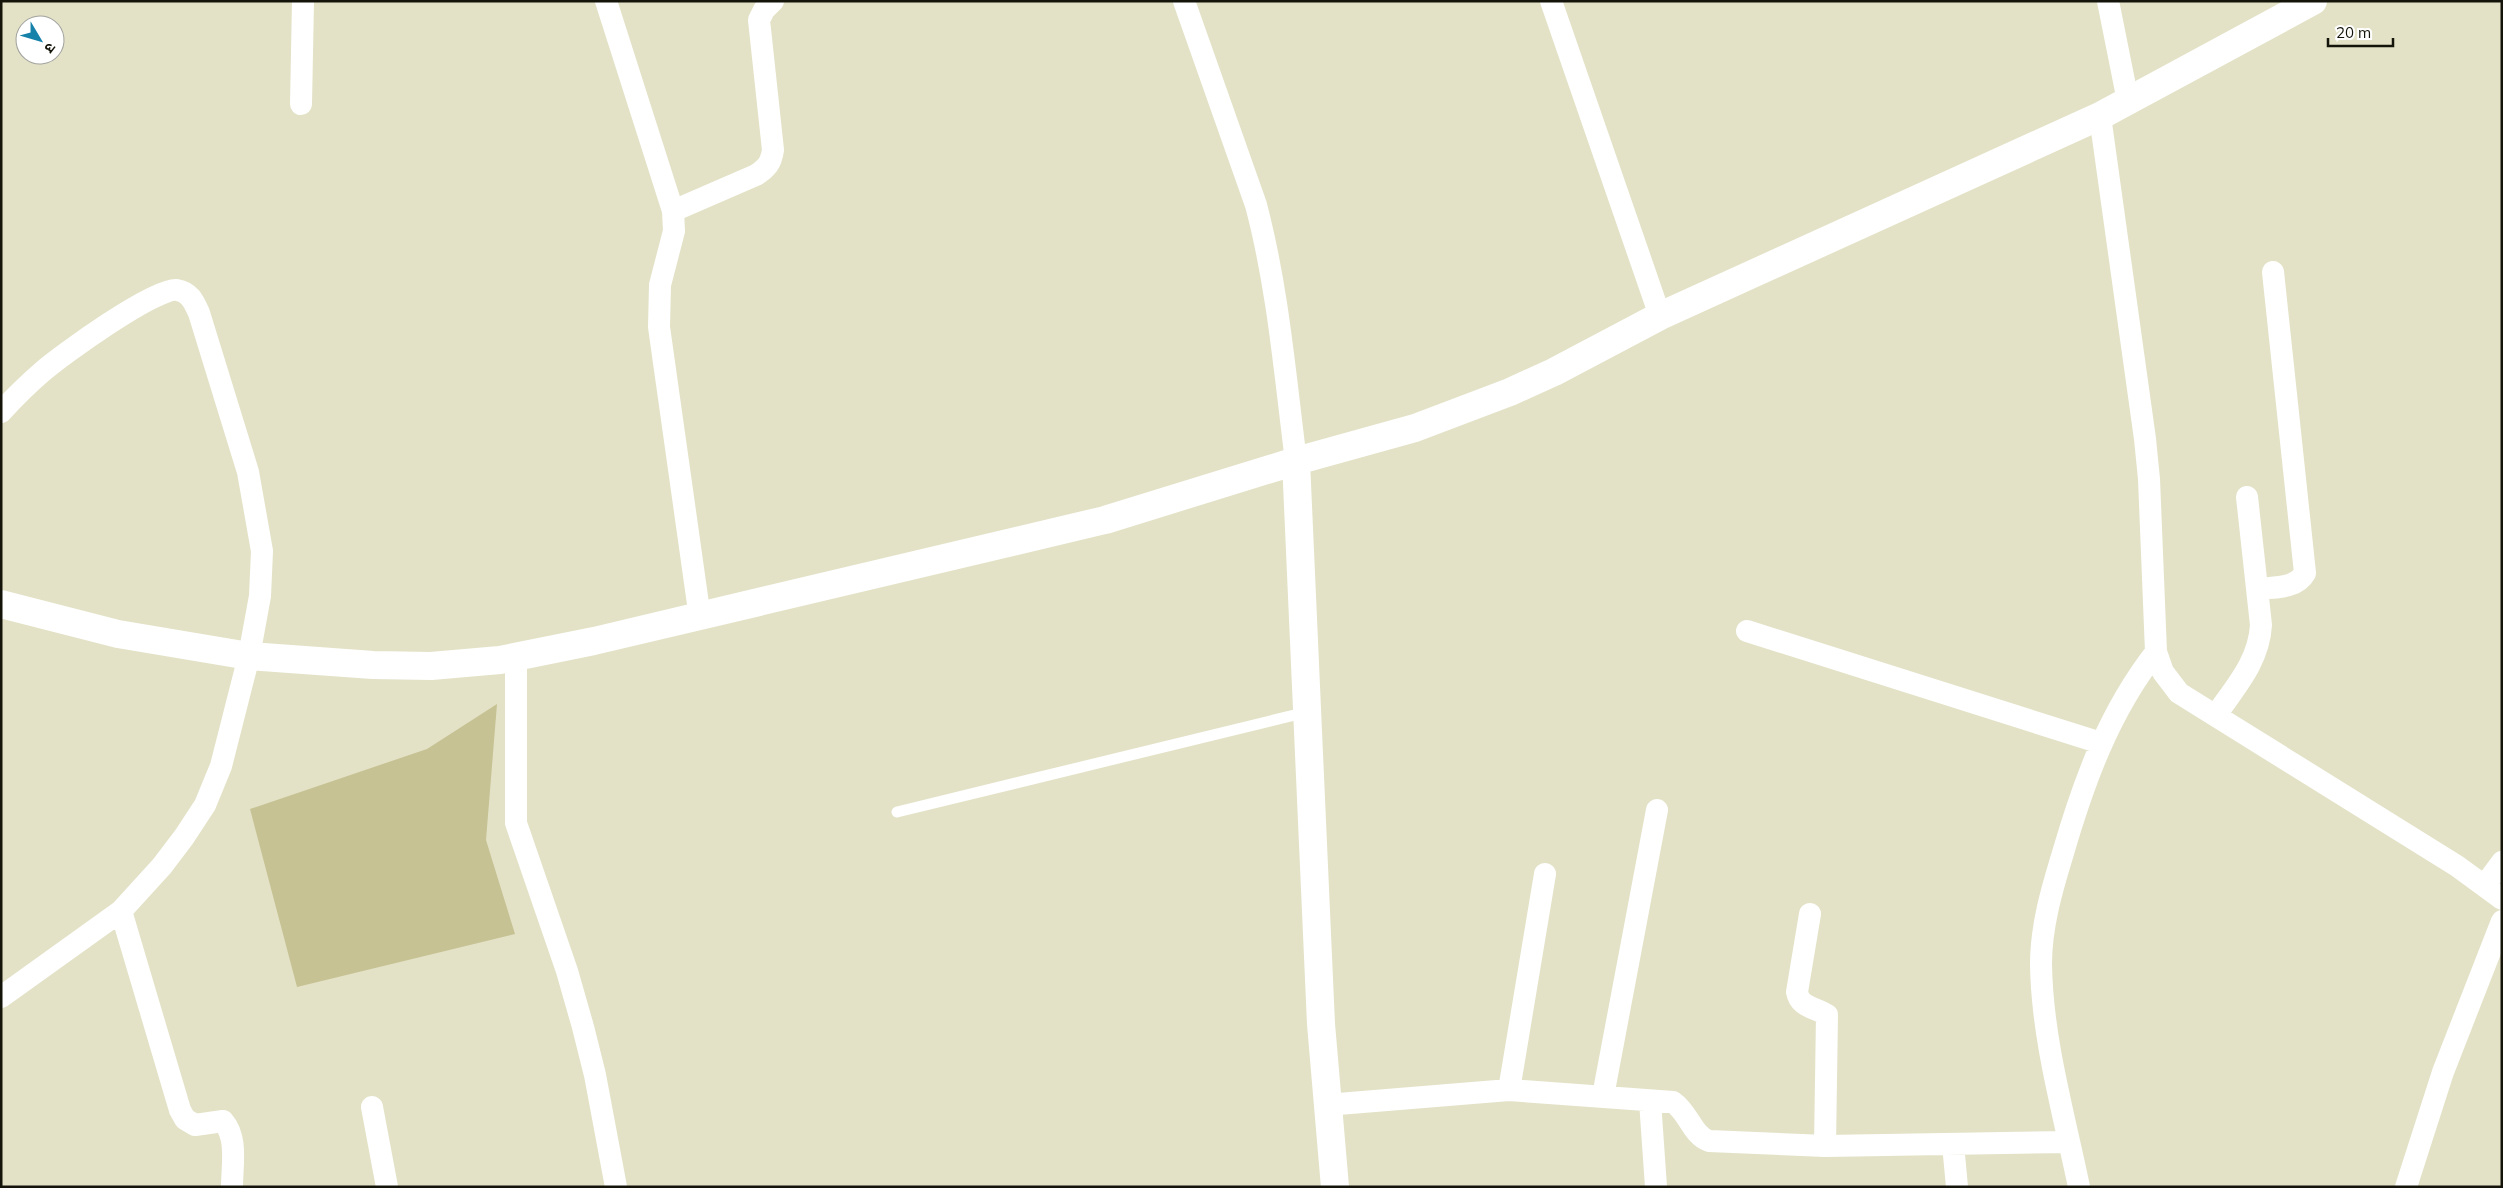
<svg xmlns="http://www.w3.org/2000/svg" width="2503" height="1188" font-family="Mulish,'Noto Sans Devanagari',sans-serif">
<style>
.green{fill:#c6c293}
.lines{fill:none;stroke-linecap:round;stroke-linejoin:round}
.lane{stroke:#fff;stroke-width:11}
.street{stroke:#fff;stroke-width:22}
.secondary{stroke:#fff;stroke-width:28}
</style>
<rect width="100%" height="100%" fill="#e3e2c7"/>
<path class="green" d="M 497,704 L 486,840 L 515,934 L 297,987 L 250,809 L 427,749 Z"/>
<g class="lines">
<path class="lane" d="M 897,812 L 1307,712"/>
<path class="street" d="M 606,1 L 673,211 L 674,231 L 660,285 L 659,327 L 700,618
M 1184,1 L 1256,205 C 1278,288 1285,375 1296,461
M 1551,1 L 1660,316
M 2108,1 L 2128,101
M 301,104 L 303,1
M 2100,116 L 2145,439 L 2149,479 L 2156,652 L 2163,672 L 2179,693 L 2457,866 L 2502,899
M 673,211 L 756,175 C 767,168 771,163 773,150 L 759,20 L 764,10 L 773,1
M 1,412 C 14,398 28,384 42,372 C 60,356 157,286 177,290 C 190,292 194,302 199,313 L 248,472 L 262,551 L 260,596 L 249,656 L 221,766 L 205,805 L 184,837 L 162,866 L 121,911 L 1,997
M 2258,589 C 2274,587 2296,589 2305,573 L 2273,272
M 1747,631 L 2101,743
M 516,657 L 516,823 L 567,971 L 583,1027 L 595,1075 L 616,1187
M 2216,715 C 2236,686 2259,661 2261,625 L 2247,497
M 2485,885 L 2502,862
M 121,911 L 180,1110 L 185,1119 L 195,1125 L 223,1121 C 238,1138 232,1165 232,1187
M 1810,914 L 1797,992 C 1800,1008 1815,1007 1827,1015 L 1825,1146
M 1509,1090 L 1545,874
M 1603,1096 L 1657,810
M 1650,1101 L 1656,1187
M 1326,1105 L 1509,1090 L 1673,1102 C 1689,1113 1692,1135 1709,1141 L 1825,1146 L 2069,1142
M 372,1107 L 387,1187
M 1953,1144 L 1957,1187
M 2079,1187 C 2064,1114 2042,1039 2041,964 C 2041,926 2052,889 2063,853 C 2084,781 2109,712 2156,652
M 2406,1187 L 2443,1072 L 2502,921"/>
<path class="secondary" d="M 1296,461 L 1321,1024 L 1335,1187
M 1,604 L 118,634 L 249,656 L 373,665 L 431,666 L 500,660 L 594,641 L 1105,520 L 1296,461 L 1415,428 L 1510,392 L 1554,372 L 1660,316 L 2100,116 L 2313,1"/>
</g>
<rect width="2503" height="1188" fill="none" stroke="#14140a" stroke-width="5"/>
<g transform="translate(40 40) rotate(128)"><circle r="24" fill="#ffffff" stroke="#a1a19d"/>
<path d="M0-4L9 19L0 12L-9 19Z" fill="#1682aa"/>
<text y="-8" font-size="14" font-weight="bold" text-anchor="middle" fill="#14140a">उ</text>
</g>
<path d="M2328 38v8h65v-8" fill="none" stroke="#14140a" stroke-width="2.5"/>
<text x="2336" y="38" font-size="15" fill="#14140a" stroke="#ffffff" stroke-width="4" paint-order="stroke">20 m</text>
</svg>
